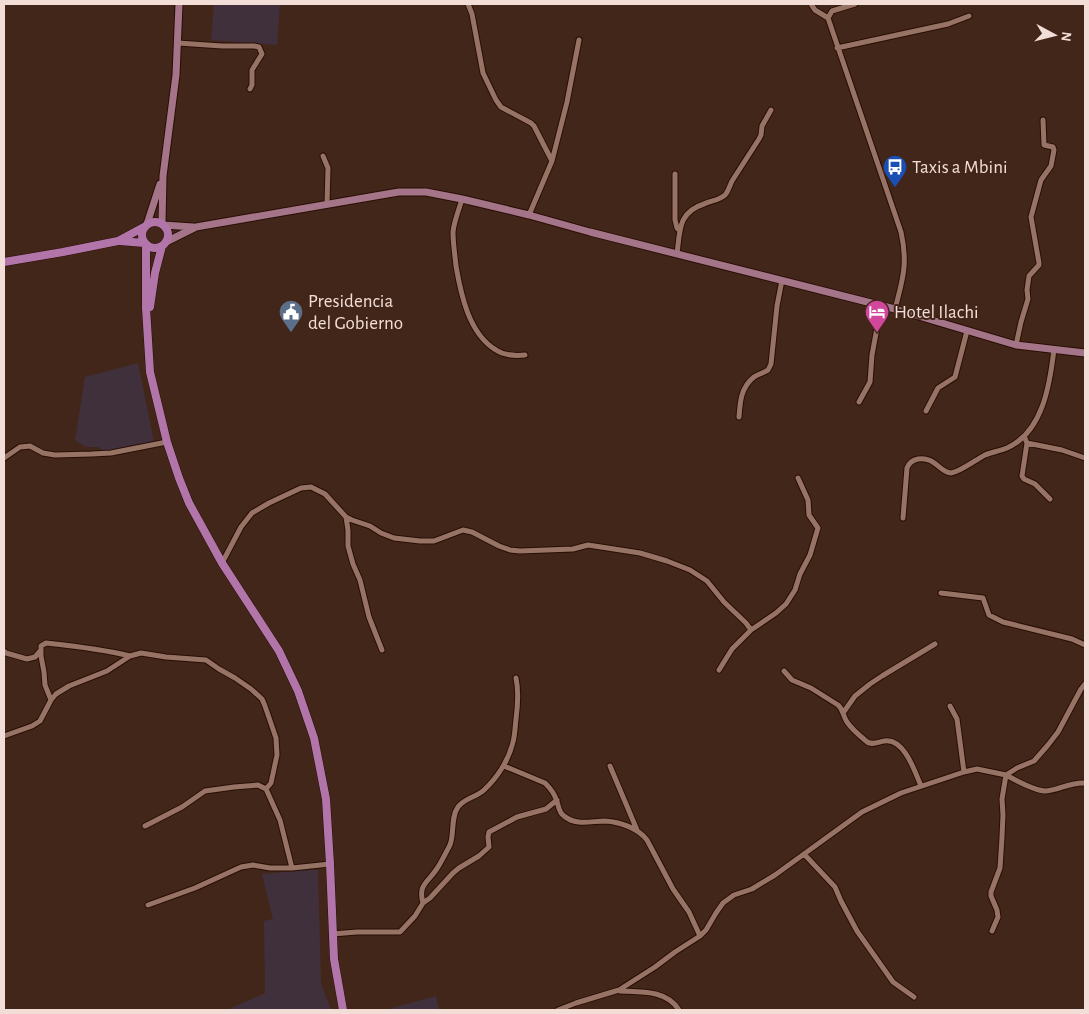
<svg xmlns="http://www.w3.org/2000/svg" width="1089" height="1014" font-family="'Alegreya Sans',sans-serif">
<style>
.commercial{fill:#40303c}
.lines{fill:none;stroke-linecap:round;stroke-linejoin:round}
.minor-casing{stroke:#290e04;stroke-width:7}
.secondary-casing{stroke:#290e04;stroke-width:9}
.primary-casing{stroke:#290e04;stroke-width:9}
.minor{stroke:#977366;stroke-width:5}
.secondary{stroke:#a47488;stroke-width:7}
.primary{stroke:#b275aa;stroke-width:8}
.labels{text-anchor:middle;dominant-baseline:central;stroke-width:4;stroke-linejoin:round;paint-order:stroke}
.poi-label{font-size:19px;fill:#f2ded6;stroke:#43261a;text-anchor:start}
</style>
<rect width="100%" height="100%" fill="#43261a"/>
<path class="commercial" d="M 214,4 L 280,4 L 277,45 L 211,40 Z
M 138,363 L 154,442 L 102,452 L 99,447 L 85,447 L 75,440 L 85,377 Z
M 309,870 L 318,870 L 321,983 L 331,1010 L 227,1010 L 265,993 L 264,921 L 273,919 L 262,874 Z
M 436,996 L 439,1010 L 385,1010 Z"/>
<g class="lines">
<defs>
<path id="minor" d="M 468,4 L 472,14 L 483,73 L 496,100 L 501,107 L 531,123 L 534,126 L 552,161
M 811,4 L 815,10 L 828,18
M 855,4 L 832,11 L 828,18 L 901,232 C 908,263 903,279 895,309
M 178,43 L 222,46 L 254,46 L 259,47 L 262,54 L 252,70 L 252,85 L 250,89
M 837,48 L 948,24 L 969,16
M 323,156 L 328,168 L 327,204
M 675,174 L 675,220 L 677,228 L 680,231
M 462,199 C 459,210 454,221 453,232 C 453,244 455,255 456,266 C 461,295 469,334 496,350 C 505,356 515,356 525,355
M 529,215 L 552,161 L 567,102 L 579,40
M 677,254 C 680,231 678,212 704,204 C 710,201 720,200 725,195 C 728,192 730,185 732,181 C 741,167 750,153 759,139 L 761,135 L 762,126 L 771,110
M 1016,345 L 1021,322 L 1028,299 L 1027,290 L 1029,276 L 1039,265 L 1039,263 L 1031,217 L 1041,180 L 1051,166 L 1054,150 L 1053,147 L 1044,145 L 1043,120
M 859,402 L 870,382 L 872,355 L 881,306
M 926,411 L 938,388 L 955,377 L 967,331
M 739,417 C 740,402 741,387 754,377 C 758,374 764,373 768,370 L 771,364 L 777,306 L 782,280
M 1024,436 L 1027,443 L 1022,476 L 1024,479 L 1035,484 L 1050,499
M 1027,443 L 1062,450 L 1085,458
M 4,458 L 20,447 L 30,446 L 43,453 L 55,455 L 92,454 L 111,453 L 167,442
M 346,517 L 348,530 L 348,546 L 353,564 L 360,580 L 369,617 L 382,650
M 903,518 L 907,468 C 909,463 912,460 918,459 C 935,456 940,473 951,473 C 960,472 977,459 985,455 C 992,452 1000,451 1007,448 C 1043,432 1050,384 1054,349
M 222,563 L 241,527 L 252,513 L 269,503 L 301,488 L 311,487 L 325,494 L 346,517 L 352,520 L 370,526 L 381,533 L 394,538 L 420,541 L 434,541 L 463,530 L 472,532 L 499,546 L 510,550 L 520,551 L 573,549 L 588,545 L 640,553 L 667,561 L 690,570 L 707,581 L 724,602 L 746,623 L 751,630
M 941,593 L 983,598 L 989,615 L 1003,622 L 1072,639 L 1085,645
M 4,651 L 6,653 L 27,659 L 35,657 L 41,650
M 719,670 L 732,649 L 751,630 L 776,613 L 786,604 L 795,590 L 800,574 L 810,555 L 818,528 L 809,515 L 808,500 L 798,478
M 784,671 L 792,680 L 811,688 L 838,705 C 843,709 843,716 847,722 C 851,728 860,736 866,741 C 871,746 878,742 884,741 C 904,737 915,772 921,786
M 51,700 L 45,685 L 44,672 L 41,656 L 41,646 L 46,643 C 74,646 102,649 130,656
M 950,706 L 957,719 L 964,772
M 843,713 L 855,696 L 870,684 L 882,676 L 935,644
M 4,736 L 32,726 L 40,721 L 51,700 L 56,694 L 69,686 L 107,671 L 130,656 L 141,653 L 166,657 L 206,660 L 219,669 L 235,678 L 251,689 L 262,699 L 265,706 L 276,738 L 277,755 L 271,783 L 266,789 L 280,820 L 292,868
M 504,766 L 545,783 C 549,787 554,793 556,799 C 559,805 558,812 564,816 C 576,826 591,821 605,821 C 620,822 638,828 647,840 L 673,889 L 689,912 L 700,936
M 610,766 L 637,830
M 145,826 L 182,807 L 205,791 L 234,787 L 258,785 L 266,789
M 804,854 L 835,887 L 841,901 L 857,931 L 893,982 L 914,997
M 423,903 C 418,885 427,883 436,870 C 441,863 445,854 449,847 C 455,837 450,818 458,807 C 464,798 477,797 484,790 C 497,778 509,760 513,742 C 515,735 515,727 516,719 C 518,704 519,692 516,678
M 148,905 L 195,888 L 241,867 L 253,865 L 270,868 L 292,868 L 330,864
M 992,931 L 998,917 L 997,910 L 991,896 L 991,892 L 1000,868 L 1002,837 L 1003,815 L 1002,799 L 1006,775 C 1015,780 1036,791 1046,791 C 1060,790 1070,782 1085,783
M 332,934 L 357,932 L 400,932 L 415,916 L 423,903 L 430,898 L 453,873 L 459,868 L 479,856 L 489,847 L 488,837 L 489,832 L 517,817 L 546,809 L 557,800
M 620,991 C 641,992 667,990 679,1010
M 558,1010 L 576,1003 L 619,990 L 655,967 L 675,952 L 700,936 L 706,930 L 716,913 L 723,903 L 734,895 L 752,889 L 775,875 L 862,812 L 901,793 L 964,772 L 977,769 L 1006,775 L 1017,768 L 1034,761 L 1048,745 L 1058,732 L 1081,689 L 1085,684"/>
<path id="secondary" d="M 147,224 L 160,184
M 162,224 L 163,176 L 176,75 L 179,4
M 164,225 L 193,227
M 166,242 L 196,227 L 387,194 L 399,192 L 426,192 L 462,199 L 529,215 L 590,232 L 895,309 L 1016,345 L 1085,353"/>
<path id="primary" d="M142 235a13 13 0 1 1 26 0a13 13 0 1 1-26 0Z
M 120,241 L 144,243
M 146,244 L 146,308 L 150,372 L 167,442 L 179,478 L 189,503 L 222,563 L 279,651 L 298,691 L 314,738 L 326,799 L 330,864 L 334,959 L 343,1010
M 4,262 L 63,252 L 118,241 L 144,227
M 150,307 L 155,273 L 162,246"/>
</defs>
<use href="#minor" class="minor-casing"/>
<use href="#secondary" class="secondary-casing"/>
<use href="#primary" class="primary-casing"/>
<use href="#minor" class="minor"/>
<use href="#secondary" class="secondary"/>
<use href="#primary" class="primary"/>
</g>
<defs>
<symbol id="bus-pin" viewBox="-11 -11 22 30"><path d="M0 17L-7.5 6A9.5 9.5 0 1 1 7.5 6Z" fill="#1a4fb4" stroke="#43261a"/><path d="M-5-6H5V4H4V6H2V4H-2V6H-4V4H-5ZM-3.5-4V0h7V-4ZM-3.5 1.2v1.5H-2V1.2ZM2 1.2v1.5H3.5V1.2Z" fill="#fff"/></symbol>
<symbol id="civic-pin" viewBox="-11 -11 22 30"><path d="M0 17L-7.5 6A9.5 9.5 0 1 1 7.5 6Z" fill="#5c6f8a" stroke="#43261a"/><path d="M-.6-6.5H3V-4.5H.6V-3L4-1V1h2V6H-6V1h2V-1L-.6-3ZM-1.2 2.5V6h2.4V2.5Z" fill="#fff"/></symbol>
<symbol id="hotel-pin" viewBox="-11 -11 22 30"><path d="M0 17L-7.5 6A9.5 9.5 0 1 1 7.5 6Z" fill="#d1479c" stroke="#43261a"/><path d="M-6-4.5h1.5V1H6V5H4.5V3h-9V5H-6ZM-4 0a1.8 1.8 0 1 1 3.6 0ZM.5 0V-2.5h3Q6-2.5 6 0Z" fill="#fff"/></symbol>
</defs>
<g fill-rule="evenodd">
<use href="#bus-pin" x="881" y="153" width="28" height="38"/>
<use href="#civic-pin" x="277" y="298" width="28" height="38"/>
<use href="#hotel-pin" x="863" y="298" width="28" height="38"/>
</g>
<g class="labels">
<g class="poi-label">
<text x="912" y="167">Taxis a Mbini</text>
<text x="308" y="301">Presidencia<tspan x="308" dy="22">del Gobierno</tspan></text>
<text x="894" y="312">Hotel Ilachi</text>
</g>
</g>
<rect width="1089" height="1014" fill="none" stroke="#f2ded6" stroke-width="10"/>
<g transform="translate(1054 35) rotate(97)" stroke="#43261a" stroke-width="4" paint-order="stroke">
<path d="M0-4L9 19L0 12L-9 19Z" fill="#f2ded6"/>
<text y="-8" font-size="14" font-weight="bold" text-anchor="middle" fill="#f2ded6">N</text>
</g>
</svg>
